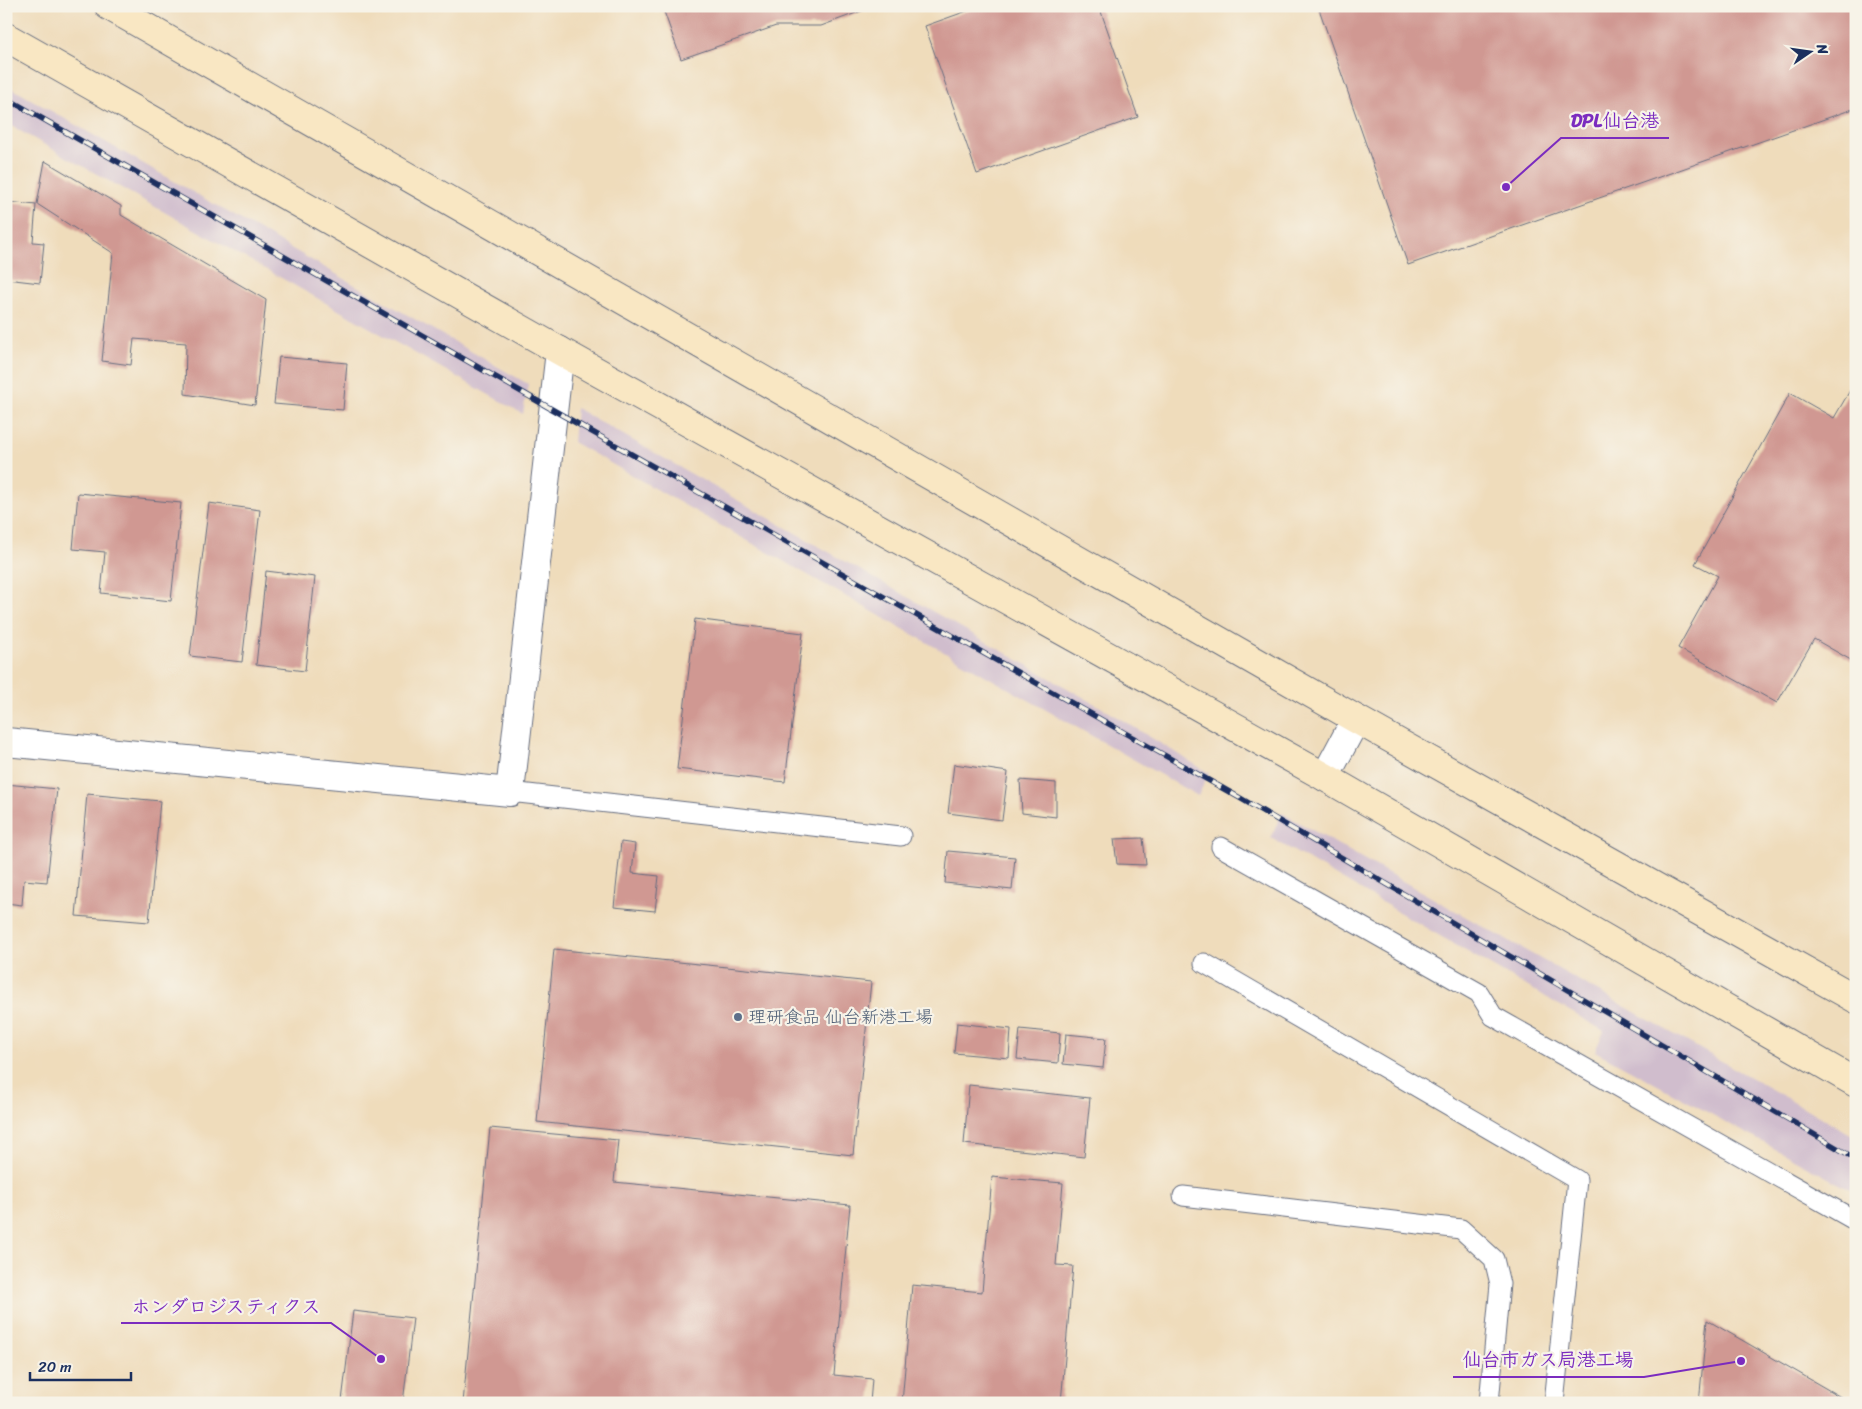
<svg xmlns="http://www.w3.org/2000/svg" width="1862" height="1409" font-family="Sriracha,'Klee One',sans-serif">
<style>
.industrial{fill:#d0bdcd}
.building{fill:#d09892}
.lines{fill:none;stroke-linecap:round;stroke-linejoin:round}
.lane-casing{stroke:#656c7f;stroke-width:21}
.street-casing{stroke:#656c7f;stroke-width:30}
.secondary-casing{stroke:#656c7f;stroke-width:30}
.lane{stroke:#fff;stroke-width:19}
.street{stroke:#fff;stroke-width:28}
.secondary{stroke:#f9e7c3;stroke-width:28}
.rail-casing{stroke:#1b2f5e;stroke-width:5.5}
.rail{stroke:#f7f3e8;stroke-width:4;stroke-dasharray:11;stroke-linecap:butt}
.service-dot{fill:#5c6f8a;stroke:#f7f3e8;stroke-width:2}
.labels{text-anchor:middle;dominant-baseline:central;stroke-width:4.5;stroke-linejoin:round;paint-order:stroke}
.service-label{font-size:18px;fill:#4e5e75;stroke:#f7f3e8;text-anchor:start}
.leader{fill:none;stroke:#7b2cbf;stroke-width:2}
.callout-dot{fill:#7b2cbf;stroke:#f7f3e8;stroke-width:2}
.callout-label{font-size:19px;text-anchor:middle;font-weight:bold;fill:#7b2cbf;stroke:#f7f3e8;stroke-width:4.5;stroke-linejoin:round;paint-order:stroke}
</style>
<rect width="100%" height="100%" fill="#f7f3e8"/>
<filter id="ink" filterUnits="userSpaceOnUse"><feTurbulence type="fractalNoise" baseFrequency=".02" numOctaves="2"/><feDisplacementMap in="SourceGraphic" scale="10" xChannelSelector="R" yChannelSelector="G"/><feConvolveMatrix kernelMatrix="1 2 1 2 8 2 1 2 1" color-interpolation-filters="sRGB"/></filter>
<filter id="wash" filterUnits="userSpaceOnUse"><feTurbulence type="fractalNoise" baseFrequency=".0096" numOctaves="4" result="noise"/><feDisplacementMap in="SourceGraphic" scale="20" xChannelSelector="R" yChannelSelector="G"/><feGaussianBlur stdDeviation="1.12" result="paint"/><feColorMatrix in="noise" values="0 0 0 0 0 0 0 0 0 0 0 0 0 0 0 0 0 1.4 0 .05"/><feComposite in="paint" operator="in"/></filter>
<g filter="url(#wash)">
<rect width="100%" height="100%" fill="#efdcbb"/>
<path class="industrial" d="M 6,85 L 528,384 L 523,414 L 6,123 Z
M 576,408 L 1104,709 L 1209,773 L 1198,796 L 573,442 Z
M 1282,813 L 1856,1137 L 1856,1193 L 1595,1051 L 1604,1031 L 1271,838 Z"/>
<g id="blocks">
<path class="building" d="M 662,6 L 875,6 L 821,26 L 776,26 L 681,59 Z
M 981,6 L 1099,6 L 1138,117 L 977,174 L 925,26 Z
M 1318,6 L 1856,6 L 1856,108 L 1408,265 Z
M 6,152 L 11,153 L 8,185 L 6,185 Z
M 45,161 L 121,206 L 121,215 L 266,300 L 255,405 L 185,394 L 186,343 L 134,339 L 131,365 L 102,361 L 113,253 L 37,204 Z
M 8,202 L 36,205 L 33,242 L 44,243 L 40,283 L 6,279 Z
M 279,357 L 347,363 L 343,410 L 274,404 Z
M 1856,380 L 1856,663 L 1814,639 L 1777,703 L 1678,648 L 1718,576 L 1695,564 L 1790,393 L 1834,418 Z
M 78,493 L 181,503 L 171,601 L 101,593 L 105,552 L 73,549 Z
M 209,503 L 260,510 L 242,662 L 190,656 Z
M 266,571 L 315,577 L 305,671 L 256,665 Z
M 695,619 L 803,633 L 785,782 L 677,769 Z
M 954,764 L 1008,772 L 1002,820 L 948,813 Z
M 1020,780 L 1056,783 L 1056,817 L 1022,813 Z
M 6,784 L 57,789 L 47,882 L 24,880 L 22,905 L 6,903 Z
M 87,794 L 160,801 L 149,922 L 76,916 Z
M 1143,838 L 1146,865 L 1117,864 L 1114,839 Z
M 621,842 L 635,844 L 632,873 L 659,876 L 655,911 L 614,907 Z
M 948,851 L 1015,857 L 1012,890 L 945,883 Z
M 554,949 L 871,982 L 853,1155 L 537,1122 Z
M 957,1023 L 1011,1029 L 1009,1058 L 954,1053 Z
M 1020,1029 L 1060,1033 L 1058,1063 L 1017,1059 Z
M 1066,1034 L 1106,1038 L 1103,1068 L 1063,1064 Z
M 969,1085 L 1090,1098 L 1084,1157 L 964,1144 Z
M 490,1128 L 618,1140 L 614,1182 L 850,1205 L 834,1375 L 872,1379 L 870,1403 L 463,1403 Z
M 992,1177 L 1063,1183 L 1056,1265 L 1073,1266 L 1061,1403 L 902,1403 L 912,1285 L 982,1292 Z
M 353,1311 L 413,1318 L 403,1403 L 342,1401 Z
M 1707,1320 L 1851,1403 L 1699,1403 Z"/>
</g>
</g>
<g filter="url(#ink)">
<use href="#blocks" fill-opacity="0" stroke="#656c7f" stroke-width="1"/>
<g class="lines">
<defs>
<path id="lane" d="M 510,792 L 901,836
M 1221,847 L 1479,993 L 1493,1016 L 1856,1221
M 1204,963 L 1577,1180 L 1554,1403
M 1183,1196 L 1461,1229 L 1494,1259 L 1500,1284 L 1489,1403"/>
<path id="street" d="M 6,742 L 510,792 L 560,351
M 1325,777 L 1356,719"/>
<path id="secondary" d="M 109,6 L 1356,719 L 1856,999
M 6,37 L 560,351 L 1325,777 L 1856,1083"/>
</defs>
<use href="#lane" class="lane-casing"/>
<use href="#street" class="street-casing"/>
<use href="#secondary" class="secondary-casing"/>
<use href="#lane" class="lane"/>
<use href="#street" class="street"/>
<use href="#secondary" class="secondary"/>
<defs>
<path id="rail" d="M 6,98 L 555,411 L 1240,798 L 1856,1159"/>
</defs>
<use href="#rail" class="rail-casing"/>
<use href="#rail" class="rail"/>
</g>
</g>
<circle class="service-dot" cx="738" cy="1017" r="5"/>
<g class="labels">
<g class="service-label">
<text x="748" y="1017">理研食品 仙台新港工場</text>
</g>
</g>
<path class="leader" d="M1506 187L1561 138H1669M381 1359L331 1323H121M1741 1361L1644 1377H1453"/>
<g class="callout-dot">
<circle cx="1506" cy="187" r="5"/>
<circle cx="381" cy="1359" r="5"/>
<circle cx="1741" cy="1361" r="5"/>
</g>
<g class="callout-label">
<text x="1615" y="127">DPL仙台港</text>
<text x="226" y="1313">ホンダロジスティクス</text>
<text x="1548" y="1366">仙台市ガス局港工場</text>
</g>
<rect width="1862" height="1409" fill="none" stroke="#f7f3e8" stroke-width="25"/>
<g transform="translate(1810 52) rotate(77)" stroke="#f7f3e8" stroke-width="4" paint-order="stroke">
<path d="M0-4L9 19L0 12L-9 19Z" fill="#1b2f5e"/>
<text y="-8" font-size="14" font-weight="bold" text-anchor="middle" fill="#1b2f5e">N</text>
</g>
<path d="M30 1372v8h101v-8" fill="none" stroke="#1b2f5e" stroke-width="2.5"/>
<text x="38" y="1372" font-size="15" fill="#1b2f5e" stroke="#f7f3e8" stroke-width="4" paint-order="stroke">20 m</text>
</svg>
